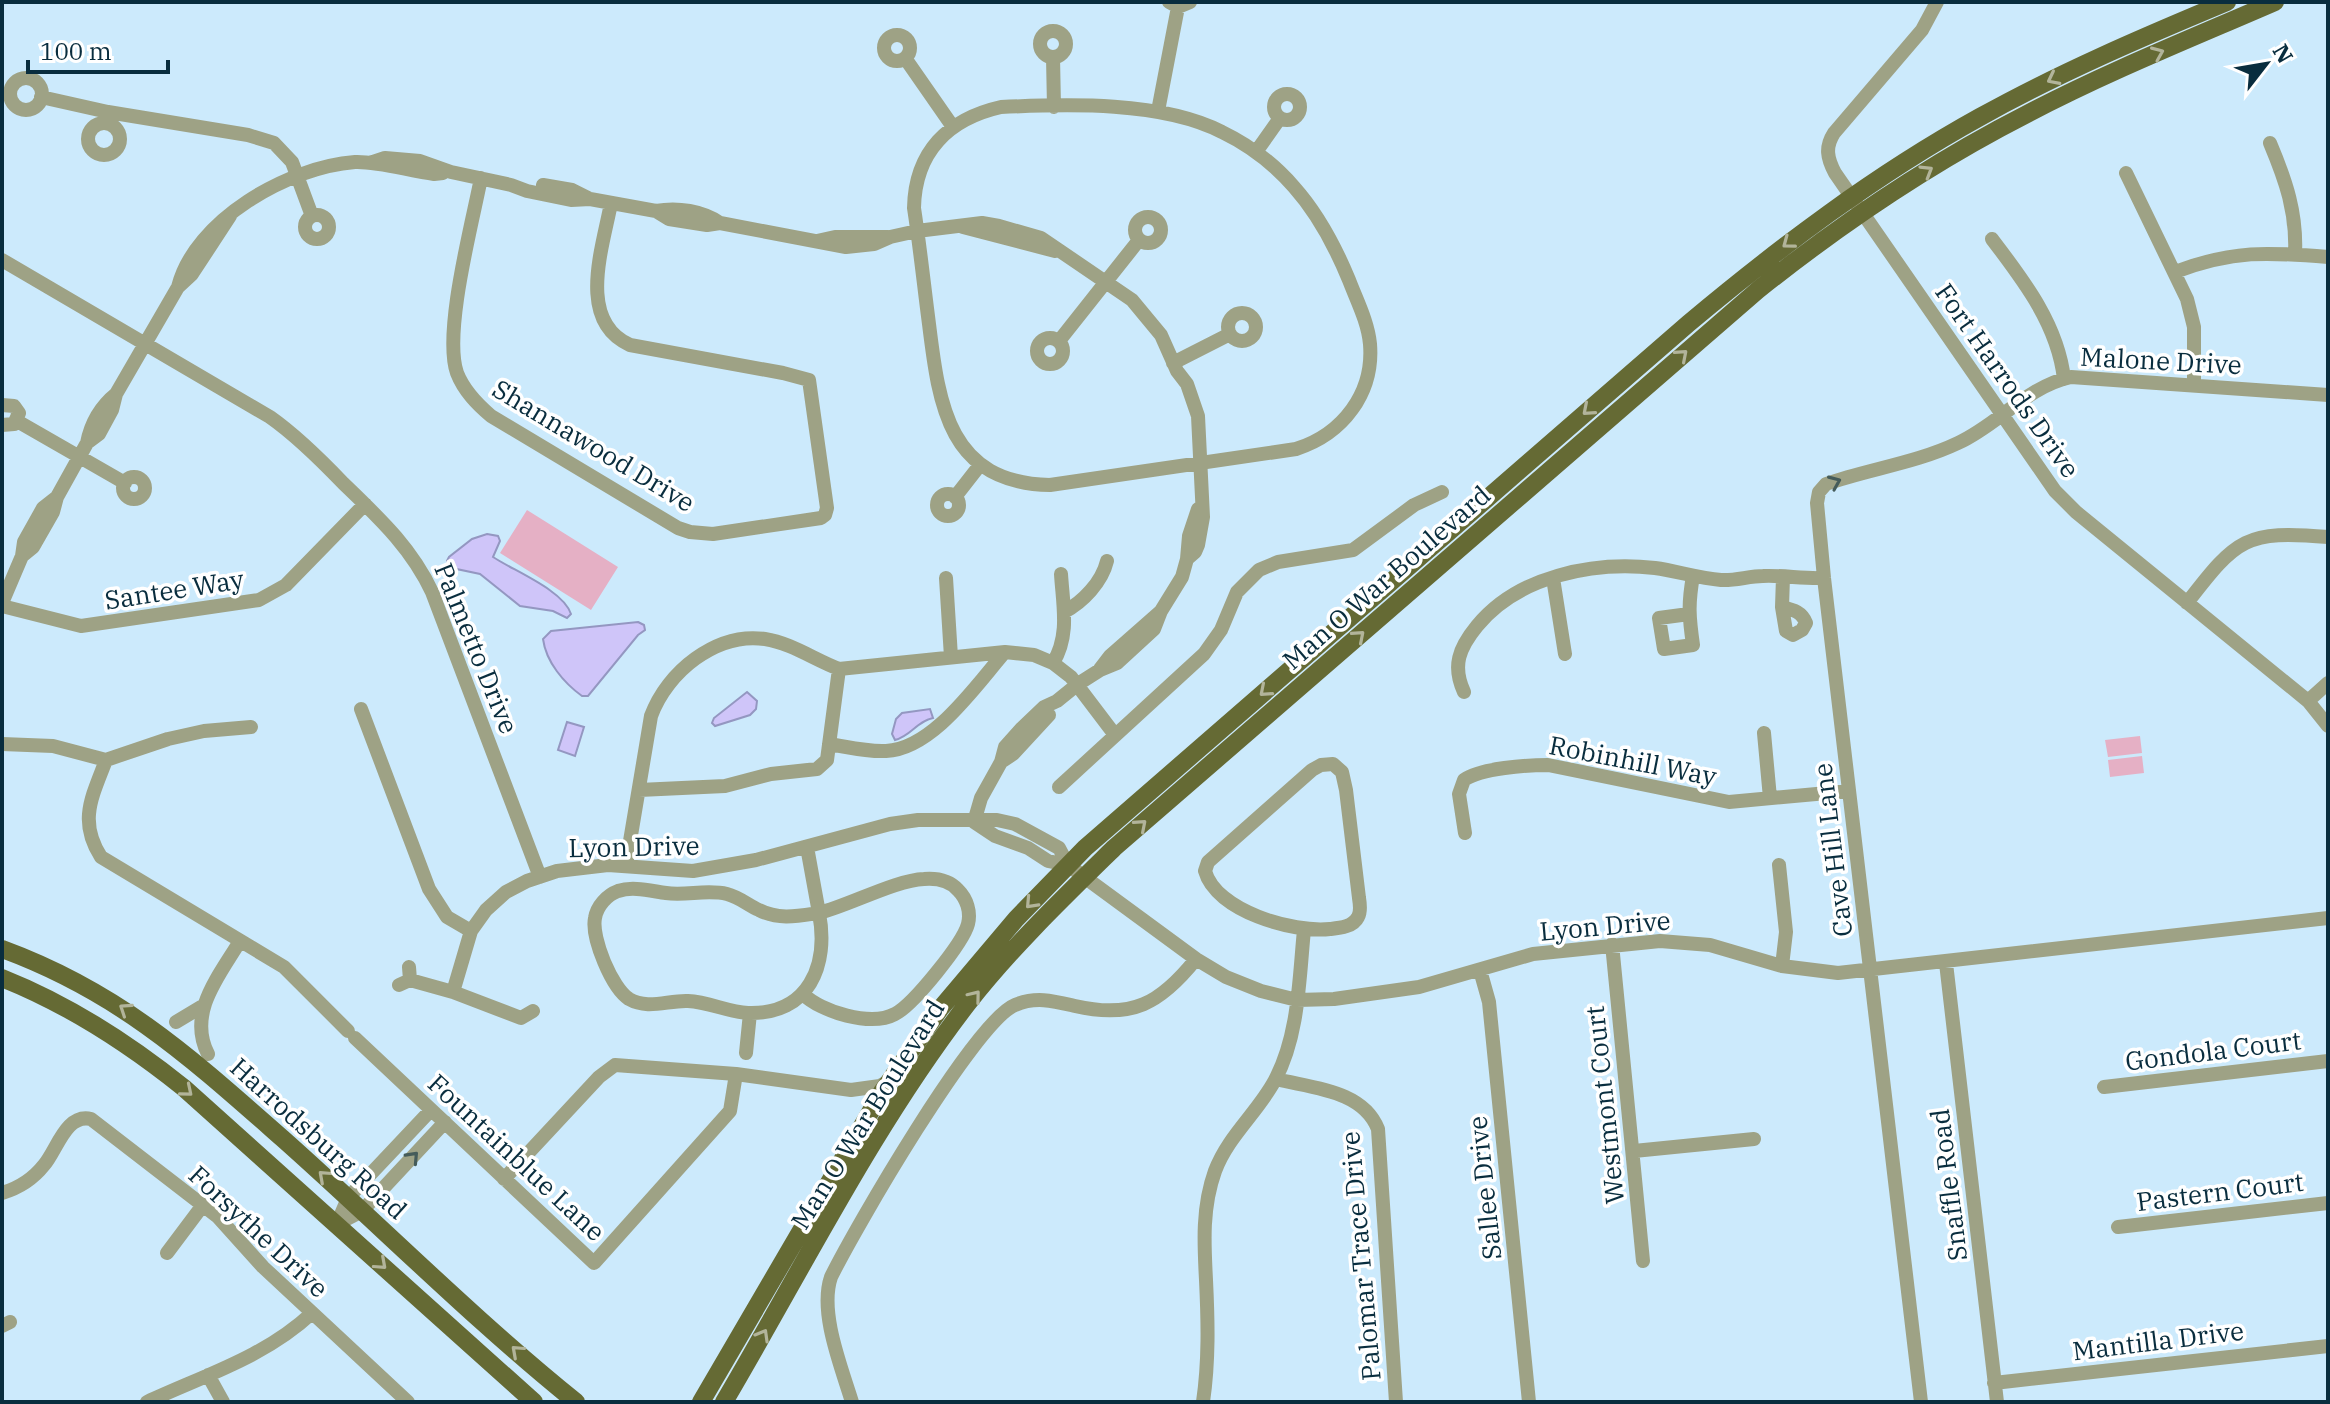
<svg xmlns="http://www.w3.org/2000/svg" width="2330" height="1404" font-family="'IBM Plex Serif',serif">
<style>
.green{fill:#e5b0c5}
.water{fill:#cfc5f9;stroke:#9497c1;stroke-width:2}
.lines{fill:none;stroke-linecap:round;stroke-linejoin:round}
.minor{stroke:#9ea285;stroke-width:14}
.major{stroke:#656a34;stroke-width:18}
.oneway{stroke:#b2b49a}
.oneway2{stroke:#455c5a}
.labels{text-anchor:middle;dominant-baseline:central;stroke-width:7;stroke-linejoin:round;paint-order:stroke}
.street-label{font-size:26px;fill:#092d3e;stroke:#fff}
</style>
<rect width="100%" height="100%" fill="#cceafc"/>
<path class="green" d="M 527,510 L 618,567 L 591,610 L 500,553 Z
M 2140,736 L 2142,753 L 2108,757 L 2105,740 Z
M 2142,756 L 2144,773 L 2110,777 L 2108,760 Z"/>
<path class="water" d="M 487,534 L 498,536 L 500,541 L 493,557 C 514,571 563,590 571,614 L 567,618 L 553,611 L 520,606 L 480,574 L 452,568 L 447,561 L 449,557 L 472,539 Z
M 638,622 L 644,625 L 645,630 L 638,635 L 588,696 L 582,696 C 564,683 546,662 543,639 L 551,631 Z
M 747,692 L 757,701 L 756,709 L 750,715 L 715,726 L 712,723 L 714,718 Z
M 930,709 L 933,718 C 917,721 911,736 895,740 L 892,734 L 896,719 L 902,713 Z
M 567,722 L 584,727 L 575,756 L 558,750 Z"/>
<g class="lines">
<path class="minor" d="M 1169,2 L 1178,7 L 1190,2
M 1937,2 L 1922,30 L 1834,133 C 1825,147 1827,158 1835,173 L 2055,491 L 2076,512 L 2308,701 L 2328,726
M1040 44a13 13 0 1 1 26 0a13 13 0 1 1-26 0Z
M884 48a13 13 0 1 1 26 0a13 13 0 1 1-26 0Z
M 1053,57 L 1054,107
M 905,58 L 953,127
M10 94a16 16 0 1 1 32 0a16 16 0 1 1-32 0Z
M1274 107a13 13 0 1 1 26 0a13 13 0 1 1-26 0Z
M 41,97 L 108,112 L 248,135 L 274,143 L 292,162 L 312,216
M 1001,107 C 1068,104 1162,101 1222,132 C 1249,145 1274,164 1294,187 C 1319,215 1335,246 1349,280 C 1357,301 1368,322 1370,344 C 1374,393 1343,434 1296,449 L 1050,485 C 949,483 939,406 929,324 C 924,286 920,247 914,208 C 915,152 948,119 1001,107 Z
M 1158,111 L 1178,7
M88 139a16 16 0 1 1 32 0a16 16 0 1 1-32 0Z
M 2270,143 C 2286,181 2297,213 2295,254
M 1256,152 L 1280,118
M 370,163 L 385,158 L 420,161 L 451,172 L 511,185 L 527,191 L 571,200 L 590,199 L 656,211 L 669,219 L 707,225 L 720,223 L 846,247 L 874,244 L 890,237 L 917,231 L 982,223 L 999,226 L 1041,238 L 1132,300 L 1161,335 L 1177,371 L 1187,384 L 1198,416 L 1203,517 L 1198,545 L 1195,552 L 1187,559
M 2126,173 L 2187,299 L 2194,327 L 2194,384
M 481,178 C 472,224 443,333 457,373 C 464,391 477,404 491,416 L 678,528 L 690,532 L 713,534 L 821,518 L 825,515 L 827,508 L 809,380 L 783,373 L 630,345 C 576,321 603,247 611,203
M 543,185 L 572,190 L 588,198
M 656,211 C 678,207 702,211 720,223
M305 227a12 12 0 1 1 24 0a12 12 0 1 1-24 0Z
M1135 230a13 13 0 1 1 26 0a13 13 0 1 1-26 0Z
M 963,227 L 1055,251
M 1992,239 C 2024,281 2058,325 2064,379
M 817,241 L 835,237 L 888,237
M 2,260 L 270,417 C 297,436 320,459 343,483 C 378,517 411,547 432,592 L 540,877
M 2175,272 C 2233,250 2268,252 2328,257
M 178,287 C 195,220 288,167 355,162 C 378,161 410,171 434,174 L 443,173
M1228 327a14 14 0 1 1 28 0a14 14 0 1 1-28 0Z
M1037 351a13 13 0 1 1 26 0a13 13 0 1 1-26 0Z
M 1059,341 L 1139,240
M 1173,363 L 1230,334
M 2,405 L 14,406 L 19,413 L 14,424 L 2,425
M 17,421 L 125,483
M 87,443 C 91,423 100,407 116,394
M123 488a11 11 0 1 1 22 0a11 11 0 1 1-22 0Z
M937 505a11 11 0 1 1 22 0a11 11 0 1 1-22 0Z
M 955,497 L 980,465
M 22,556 L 33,547 L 53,512 L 57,497 L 87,443 L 99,434 L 112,410 L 116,394 L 178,287 L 192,274 L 230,216
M 946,578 L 951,657
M 1553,578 L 1565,654
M 2,603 L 22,556 L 24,542 L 43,508 L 57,497
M 2187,603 C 2237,538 2246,530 2328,537
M 2,606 L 81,626 L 259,600 L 286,585 L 365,504
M 1782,607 C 1794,610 1802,612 1806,623 L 1802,630 L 1793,635 L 1786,631 L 1782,607 L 1783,577
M 1064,612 C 1083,602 1102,582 1107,561
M 1689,614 L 1659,618 L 1664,649 L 1693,645 C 1689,617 1688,604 1693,576
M 1053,663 C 1070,635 1063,606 1061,574
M 839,669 L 1005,652 L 1034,655 L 1053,663 L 1071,677 L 1115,735
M 1100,669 L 1110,656 L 1160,612
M 1464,692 C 1452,666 1459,648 1477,626 C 1518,576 1593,561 1655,568 C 1677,571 1698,578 1721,580 C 1735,581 1749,576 1763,576 C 1783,575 1803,579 1824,578
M 2308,701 L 2328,683
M 361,709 L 429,889 L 447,917 L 471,931
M 1764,733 L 1770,798
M 2,744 L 53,746 L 106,760 L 168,739 L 204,731 L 251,727
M 829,744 C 848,747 867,752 886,751 C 933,749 976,685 1005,652
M 106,760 C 92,797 78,821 101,857 L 284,967 L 348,1031
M 1001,762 L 1013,754 L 1049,715
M 1333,764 L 1342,772 L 1346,790 L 1359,898 C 1360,904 1361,912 1358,917 C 1353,927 1340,928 1330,929 C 1293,933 1216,911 1205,871 L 1208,862 L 1312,770 L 1321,765 Z
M 1059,787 L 1204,654 L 1221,630 L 1237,592 L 1259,570 L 1278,562 L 1353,550 L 1414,505 L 1442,492
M 639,790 L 725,786 L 771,774 L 817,769 L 827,760 L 839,669
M 974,822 L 995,836 L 1028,848 L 1048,861 L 1068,865 L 1196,959 L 1226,977 L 1261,991 L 1297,1000 L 1334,999 L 1419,987 L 1533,954 L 1660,941 L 1710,945 L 1782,966 L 1838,973 L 2328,918
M 974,822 L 981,798 L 1001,762 L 1005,747 L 1022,728 L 1044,707 L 1057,701 L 1078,684 L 1100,670 L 1117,663 L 1154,629 L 1161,611 L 1182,577 L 1187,559 L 1189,536 L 1198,509
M 1465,833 L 1459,794 L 1464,780 C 1481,768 1527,765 1548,765 L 1729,802 L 1849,791
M 626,865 L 651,716 C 667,672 716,632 765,639 C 791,643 815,660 839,669
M 1779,865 L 1786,932 L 1782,966
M 1612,944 L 1643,1261
M 1946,963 L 1997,1402
M 1480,970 L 1489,1002 L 1529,1402
M 410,980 L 453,992 L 521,1018 L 533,1011
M 399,985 L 410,980 L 409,967
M 453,992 L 471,931 L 486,910 L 506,892 L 527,881 L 557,871 L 608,865 L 693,871 L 756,860 L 890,824 L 918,820 L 997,820 L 1015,824 L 1059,848 L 1068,865
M 803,994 C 821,1012 871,1027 895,1014 C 913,1005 963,943 968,924 C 971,912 967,899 958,890 C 950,881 937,878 924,879 C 896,880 850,905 819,913 L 818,913 C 798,916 778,920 759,910 C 748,905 739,897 727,894 C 707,889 686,896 666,893 C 651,891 633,886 618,891 C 607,895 597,906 595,918 C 591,938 612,988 629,999 C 648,1010 668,1000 688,1001 C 709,1002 728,1012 748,1013 C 809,1015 829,965 819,913 L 807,847
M 176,1022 L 201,1007
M 355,1038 L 594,1263 L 730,1111 L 736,1074 L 851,1090 L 880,1086 L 891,1080
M 746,1053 L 750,1013
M 208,1054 C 187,1013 219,976 240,941
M 1276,1079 C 1312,1088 1363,1090 1378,1129 L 1396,1402
M 2104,1087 L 2328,1061
M 1634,1151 L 1754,1139
M 504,1179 L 599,1077 L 615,1065 L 736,1074
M 2,1193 C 19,1188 33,1179 44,1165 C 57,1150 66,1113 91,1119 L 218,1217 L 263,1267 L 408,1402
M 337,1224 L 362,1211 L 445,1122
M 337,1224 L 348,1198 L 431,1110
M 2118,1227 L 2328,1203
M 167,1253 L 203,1205
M 2,1326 L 10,1322
M 208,1375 L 223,1402
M 1994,1383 L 2328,1346
M 147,1402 C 205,1375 265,1357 312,1313
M 852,1402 C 841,1366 819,1312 831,1277 C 854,1230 975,1021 1015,1005 C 1036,996 1054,1001 1075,1006 C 1132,1019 1160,1004 1196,959
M 1203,1402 C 1209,1361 1208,1321 1206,1280 C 1204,1243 1202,1207 1215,1171 C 1228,1136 1258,1112 1275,1080 C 1299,1035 1299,979 1304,930
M 1921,1402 L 1824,578 L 1817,503 L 1819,492 L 1826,484 C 1869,469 1916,463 1958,443 C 1998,425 2026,387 2071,377 L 2328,395"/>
<path class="major" d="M 2,949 C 119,992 190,1057 282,1138 C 380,1225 473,1319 576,1402
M 2,978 C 70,1005 128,1043 184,1088 L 534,1402
M 701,1402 L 882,1092 L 940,1009 L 1016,919 L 1085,848 L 1689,323 C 1780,247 1875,175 1980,117 C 2059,73 2143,37 2227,2
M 724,1402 C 803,1268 873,1126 968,1003 C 1012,947 1063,898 1114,848 L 1758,290 C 1842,223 1931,163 2027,114 C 2107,72 2192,38 2275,2"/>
</g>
<defs><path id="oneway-chevron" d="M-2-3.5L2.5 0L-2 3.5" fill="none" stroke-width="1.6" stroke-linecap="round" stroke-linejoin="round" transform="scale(2)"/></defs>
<g class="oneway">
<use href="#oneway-chevron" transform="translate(2158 53) rotate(-23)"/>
<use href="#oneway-chevron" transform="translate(2053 79) rotate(153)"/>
<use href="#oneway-chevron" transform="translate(1927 171) rotate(-31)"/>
<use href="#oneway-chevron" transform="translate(1788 243) rotate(143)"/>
<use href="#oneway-chevron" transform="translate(1682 355) rotate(-41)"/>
<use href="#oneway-chevron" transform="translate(1588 410) rotate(139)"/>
<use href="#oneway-chevron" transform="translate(1359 636) rotate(-41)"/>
<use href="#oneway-chevron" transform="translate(1265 691) rotate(139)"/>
<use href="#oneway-chevron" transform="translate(1141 825) rotate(-41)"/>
<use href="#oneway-chevron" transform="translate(1031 903) rotate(133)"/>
<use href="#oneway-chevron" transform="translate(975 996) rotate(-51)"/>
<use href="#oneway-chevron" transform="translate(125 1009) rotate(-146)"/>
<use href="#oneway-chevron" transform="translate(187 1091) rotate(40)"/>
<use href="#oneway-chevron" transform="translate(324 1176) rotate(-138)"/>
<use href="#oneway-chevron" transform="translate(381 1264) rotate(42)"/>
<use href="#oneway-chevron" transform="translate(763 1335) rotate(-60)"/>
<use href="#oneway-chevron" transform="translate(517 1351) rotate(-138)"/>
</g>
<g class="oneway2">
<use href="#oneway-chevron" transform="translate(1835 482) rotate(-23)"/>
<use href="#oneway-chevron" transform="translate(413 1157) rotate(-47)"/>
</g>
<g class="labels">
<g class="street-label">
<text transform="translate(2161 360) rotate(3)">Malone Drive</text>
<text transform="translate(2008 380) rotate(55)">Fort Harrods Drive</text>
<text transform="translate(594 445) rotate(31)">Shannawood Drive</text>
<text transform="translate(1386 577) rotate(-41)">Man O War Boulevard</text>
<text transform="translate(174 589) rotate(-9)">Santee Way</text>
<text transform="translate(477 648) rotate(68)">Palmetto Drive</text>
<text transform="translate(1633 760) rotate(11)">Robinhill Way</text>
<text transform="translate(634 846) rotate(-1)">Lyon Drive</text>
<text transform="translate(1832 850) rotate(-97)">Cave Hill Lane</text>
<text transform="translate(1605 925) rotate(-5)">Lyon Drive</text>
<text transform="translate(2213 1050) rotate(-7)">Gondola Court</text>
<text transform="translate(1604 1105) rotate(-96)">Westmont Court</text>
<text transform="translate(867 1114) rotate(-58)">Man O War Boulevard</text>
<text transform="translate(319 1138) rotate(42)">Harrodsburg Road</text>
<text transform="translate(517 1157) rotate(43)">Fountainblue Lane</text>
<text transform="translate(1948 1185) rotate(-97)">Snaffle Road</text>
<text transform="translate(1484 1188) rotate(-96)">Sallee Drive</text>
<text transform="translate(2220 1191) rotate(-7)">Pastern Court</text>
<text transform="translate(259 1231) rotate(43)">Forsythe Drive</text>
<text transform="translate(1360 1256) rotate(-95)">Palomar Trace Drive</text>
<text transform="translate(2158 1340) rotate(-7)">Mantilla Drive</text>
</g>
</g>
<rect width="2330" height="1404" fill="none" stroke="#092d3e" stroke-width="8"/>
<g transform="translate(2266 64) rotate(59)" stroke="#ffffff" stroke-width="6" paint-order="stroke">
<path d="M0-6L14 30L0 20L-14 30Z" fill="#092d3e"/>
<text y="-12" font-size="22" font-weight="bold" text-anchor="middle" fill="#092d3e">N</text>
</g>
<path d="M28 60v12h140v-12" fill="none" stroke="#092d3e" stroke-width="4"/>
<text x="40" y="60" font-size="24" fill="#092d3e" stroke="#ffffff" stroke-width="6" paint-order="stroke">100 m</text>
</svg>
